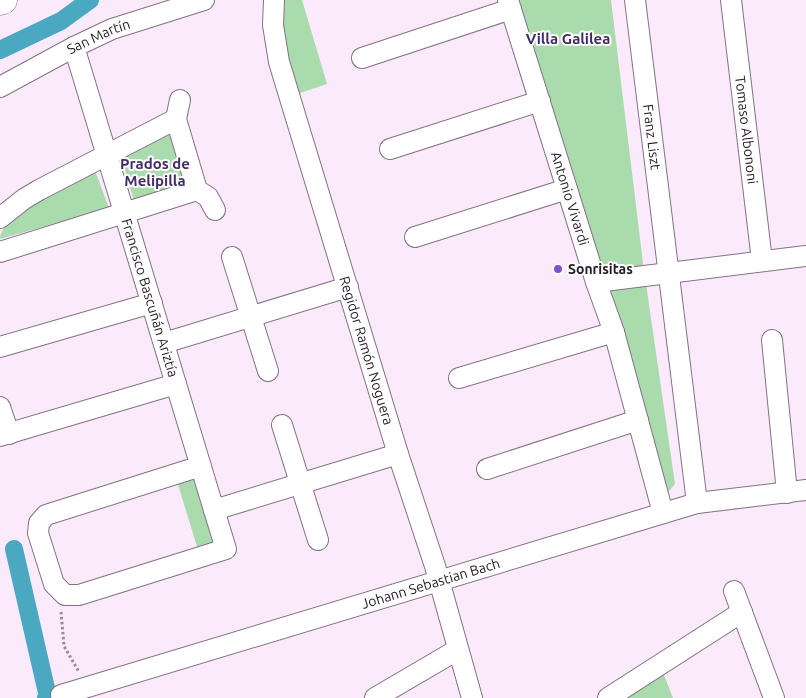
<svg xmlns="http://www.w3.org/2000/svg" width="806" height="698" font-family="Ubuntu,sans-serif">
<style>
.green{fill:#aadbad}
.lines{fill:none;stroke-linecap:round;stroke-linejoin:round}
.canal{stroke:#4aa9c1;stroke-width:18}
.street-casing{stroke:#827283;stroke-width:22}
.secondary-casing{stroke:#827283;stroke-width:29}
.path{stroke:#988b99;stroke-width:3;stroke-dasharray:2.5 2.5;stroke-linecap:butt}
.street{stroke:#fff;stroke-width:20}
.secondary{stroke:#fff;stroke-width:28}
.poi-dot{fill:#7e53cc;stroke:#fdfdfd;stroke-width:2}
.labels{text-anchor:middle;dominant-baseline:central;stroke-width:4;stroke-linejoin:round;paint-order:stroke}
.street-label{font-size:14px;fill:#221b22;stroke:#fdfdfd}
.poi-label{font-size:14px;font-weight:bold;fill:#221b22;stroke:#fdfdfd;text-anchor:start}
.neighbourhood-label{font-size:15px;font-weight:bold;fill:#402c67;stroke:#fdfdfd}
</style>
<rect width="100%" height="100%" fill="#fbe9fc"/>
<path class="green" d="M 280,0 L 302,0 L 327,84 L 294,95 L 282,53 Z
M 508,0 L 611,0 L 643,263 L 675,484 L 669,491 L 643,471 L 585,259 Z
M 173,128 L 187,183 L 134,201 L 121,155 Z
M 94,168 L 109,208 L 0,239 C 1,214 73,181 94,168 Z
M 193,476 L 214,546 L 198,550 L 177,481 Z
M 662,670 L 673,698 L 622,698 Z"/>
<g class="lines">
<path class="canal" d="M 0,50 L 61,21 L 90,0
M 14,549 L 48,697 L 46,698"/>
<defs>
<g id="street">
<path id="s1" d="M 274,0 L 273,25 L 279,62 L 398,454 L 435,566 L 472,698"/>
<path id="s2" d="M 508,0 L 596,282 L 614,332 L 663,513"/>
<path id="s3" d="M 635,0 L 697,503"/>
<path id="s4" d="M 731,0 L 762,261"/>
<path id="s5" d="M 74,47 L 82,73 L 214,510 L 226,549 L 79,595 L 65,595 L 54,584 L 38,533 L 39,523 L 46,515 L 201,466"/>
<path d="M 362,58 L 511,9"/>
<path id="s6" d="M 0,87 L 74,47 L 112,29 L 204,0"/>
<path d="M 180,100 L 176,119 L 197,190 L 208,197 L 215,210"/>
<path d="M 390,149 L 540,101"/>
<path d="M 0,218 L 24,199 L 39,190 L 176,119"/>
<path d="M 415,237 L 567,189"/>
<path d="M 0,252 L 197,190"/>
<path d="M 232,257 L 268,371"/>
<path d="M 596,282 L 806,256"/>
<path d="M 772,340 L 787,493"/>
<path d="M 164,343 L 348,287"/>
<path d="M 0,347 L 152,303"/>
<path d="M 459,378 L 614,332"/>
<path d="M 0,407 L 9,434"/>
<path d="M 282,425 L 318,540"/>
<path d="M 0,436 L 176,384"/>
<path d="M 487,469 L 638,420"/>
<path d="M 214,510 L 398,454"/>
<path d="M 734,591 L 774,698"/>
<path id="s7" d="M 61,695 L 697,503 L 806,490"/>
<path d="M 375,698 L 457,650"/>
<path d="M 608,698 L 742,612"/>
</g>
<path id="secondary" d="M 0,1 L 3,0"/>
</defs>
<use href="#street" class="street-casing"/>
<use href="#secondary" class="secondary-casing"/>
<path class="path" d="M 61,612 L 64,646 L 79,672"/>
<use href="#street" class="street"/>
<use href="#secondary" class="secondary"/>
</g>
<circle class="poi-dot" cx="558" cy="269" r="5"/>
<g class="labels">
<g class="street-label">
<text stroke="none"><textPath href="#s6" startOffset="111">San Martín</textPath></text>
<text stroke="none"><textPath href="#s4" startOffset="131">Tomaso Albononi</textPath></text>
<text stroke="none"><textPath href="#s3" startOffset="138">Franz Liszt</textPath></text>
<text stroke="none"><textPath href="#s2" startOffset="208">Antonio Vivardi</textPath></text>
<text stroke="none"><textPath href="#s5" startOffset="262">Francisco Bascuñán Ariztía</textPath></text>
<text stroke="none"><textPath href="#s1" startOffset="364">Regidor Ramón Noguera</textPath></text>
<text stroke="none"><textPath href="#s7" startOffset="386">Johann Sebastian Bach</textPath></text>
</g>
<g class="poi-label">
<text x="568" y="269">Sonrisitas</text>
</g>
<g class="neighbourhood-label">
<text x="568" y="38">Villa Galilea</text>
<text x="155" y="163">Prados de<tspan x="155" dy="17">Melipilla</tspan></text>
</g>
</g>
</svg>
